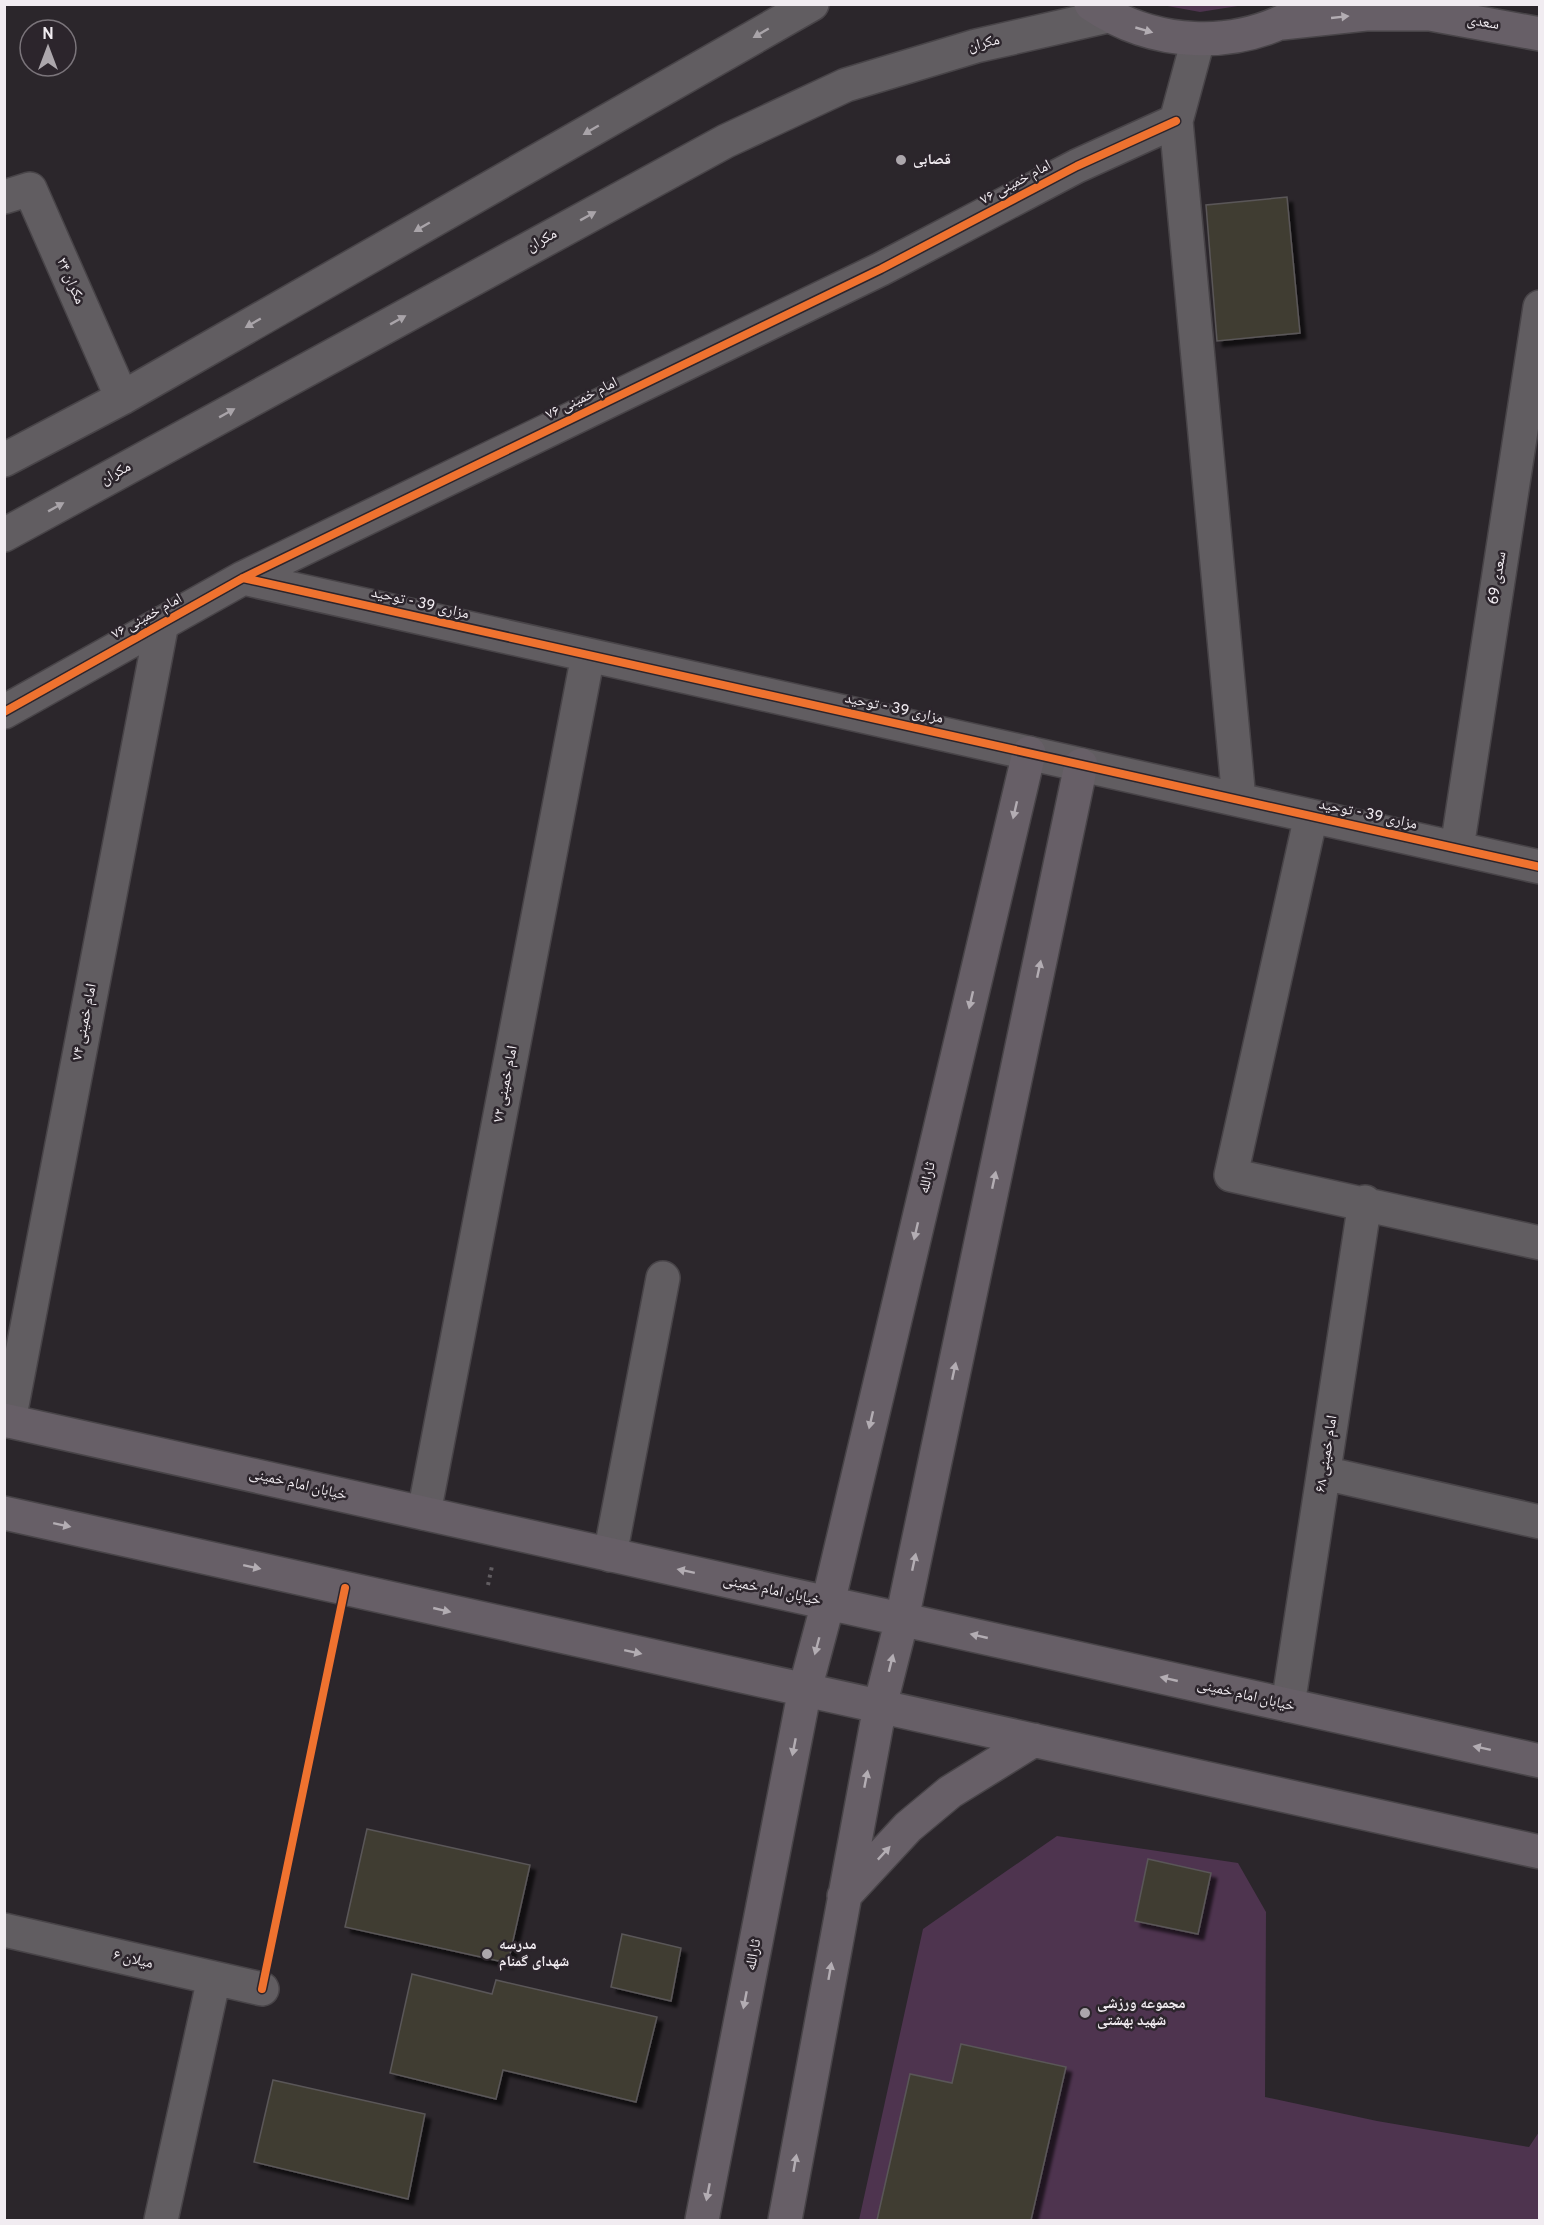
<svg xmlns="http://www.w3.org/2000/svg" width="1544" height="2225" font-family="Overpass,'Noto Naskh Arabic',sans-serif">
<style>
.green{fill:#4e344f}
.building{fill:#413d33;stroke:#5a5758;stroke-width:1.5;filter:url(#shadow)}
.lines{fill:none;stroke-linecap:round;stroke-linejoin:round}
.minor-casing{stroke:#484448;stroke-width:36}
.major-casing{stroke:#484448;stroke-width:36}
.path{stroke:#615d61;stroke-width:4;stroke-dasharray:3 4.5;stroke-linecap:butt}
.minor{stroke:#615d61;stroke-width:33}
.major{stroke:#675f67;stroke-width:33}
.cycleway-casing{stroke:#2c252c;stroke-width:11}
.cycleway{stroke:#ef722f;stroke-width:8}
.oneway{fill:#b3adb3}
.oneway2{fill:#a9a4a9}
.poi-dot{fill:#aca7ac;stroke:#2c252c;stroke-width:2}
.labels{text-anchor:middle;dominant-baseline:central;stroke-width:5;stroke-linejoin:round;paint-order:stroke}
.street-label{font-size:15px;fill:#f1ecf1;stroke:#2c252c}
.poi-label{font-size:15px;font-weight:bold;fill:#f1ecf1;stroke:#2c252c;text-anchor:start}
</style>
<defs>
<filter id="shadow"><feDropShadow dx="5.5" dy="5.5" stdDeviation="1.5" flood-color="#0009"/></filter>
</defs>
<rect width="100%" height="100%" fill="#2b262b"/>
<path class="green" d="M 1162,5 L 1244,5 L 1200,12 Z
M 1057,1836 L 1238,1863 L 1266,1912 L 1265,2097 L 1377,2121 L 1529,2147 L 1539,2132 L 1539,2220 L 859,2220 L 923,1929 Z"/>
<path class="building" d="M 1287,197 L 1300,333 L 1217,341 L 1206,205 Z
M 367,1829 L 530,1865 L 508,1963 L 345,1927 Z
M 1148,1859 L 1211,1873 L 1198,1934 L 1135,1921 Z
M 622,1934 L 681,1948 L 671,2001 L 611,1987 Z
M 412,1974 L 492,1994 L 496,1980 L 657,2017 L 636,2102 L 503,2070 L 496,2099 L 390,2073 Z
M 961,2044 L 1066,2067 L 1031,2220 L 877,2220 L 910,2074 L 952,2083 Z
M 273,2080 L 425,2114 L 408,2199 L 254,2162 Z"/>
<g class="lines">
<defs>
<path id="minor" d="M 1198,40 L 1176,121 L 1239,800
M 4,197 L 30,189 L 122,398
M 4,460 L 122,398 L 812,4
M 4,535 L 726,141 L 846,85 L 976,46 L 1108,16
M 243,578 L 1540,867
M 4,712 L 243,578 L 881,269 L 1077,166 L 1176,121
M 1311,816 L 1231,1175 L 1540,1243
M 1457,848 L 1540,307
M 9,1421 L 162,623
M 1324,1473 L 1540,1522
M 424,1513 L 588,655
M 610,1555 L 663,1278
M 1288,1705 L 1365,1202
M 4,1930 L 262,1989
M 161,2220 L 214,1978"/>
<path id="major" d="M 1091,4 C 1153,46 1234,51 1299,13
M 1282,23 L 1366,14 L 1430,14 L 1540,34
M 4,1420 L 1540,1761
M 4,1513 L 1540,1852
M 844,1896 L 908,1827 L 950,1792 L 1034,1740
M 702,2220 L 805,1689 L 828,1603 L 1029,753
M 785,2220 L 880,1706 L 902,1619 L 1081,765"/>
</defs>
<use href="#minor" class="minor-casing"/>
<use href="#major" class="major-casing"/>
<path class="path" d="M 488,1585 L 492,1566"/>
<use href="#minor" class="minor"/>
<use href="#major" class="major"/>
<defs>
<path id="cycleway" d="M 243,578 L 1540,867
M 4,712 L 243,578 L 881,269 L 1077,166 L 1176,121
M 262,1989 L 345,1588"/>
</defs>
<use href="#cycleway" class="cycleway-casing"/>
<use href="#cycleway" class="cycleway"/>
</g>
<defs><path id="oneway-solid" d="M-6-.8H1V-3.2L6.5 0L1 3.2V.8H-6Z" transform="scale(1.5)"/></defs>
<g class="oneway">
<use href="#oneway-solid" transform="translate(1340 17) rotate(-6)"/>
<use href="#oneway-solid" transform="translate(1144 30) rotate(16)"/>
<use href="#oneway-solid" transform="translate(1015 810) rotate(103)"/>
<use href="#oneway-solid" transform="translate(1039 969) rotate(-78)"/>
<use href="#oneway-solid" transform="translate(971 1000) rotate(103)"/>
<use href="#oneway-solid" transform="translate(994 1180) rotate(-78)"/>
<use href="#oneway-solid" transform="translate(916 1231) rotate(103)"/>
<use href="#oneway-solid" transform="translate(954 1371) rotate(-78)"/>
<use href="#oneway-solid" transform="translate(871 1420) rotate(103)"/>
<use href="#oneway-solid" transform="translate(62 1525) rotate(12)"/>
<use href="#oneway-solid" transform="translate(914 1562) rotate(-78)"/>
<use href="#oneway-solid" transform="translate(252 1567) rotate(12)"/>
<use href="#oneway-solid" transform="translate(686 1571) rotate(-168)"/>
<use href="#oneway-solid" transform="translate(442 1610) rotate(13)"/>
<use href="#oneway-solid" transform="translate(979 1636) rotate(-167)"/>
<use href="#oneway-solid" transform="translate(817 1646) rotate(105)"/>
<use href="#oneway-solid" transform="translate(633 1652) rotate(12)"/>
<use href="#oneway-solid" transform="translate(891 1663) rotate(-76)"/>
<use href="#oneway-solid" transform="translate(1169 1679) rotate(-167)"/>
<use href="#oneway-solid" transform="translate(794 1747) rotate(101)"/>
<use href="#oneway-solid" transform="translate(1482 1748) rotate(-168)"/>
<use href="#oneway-solid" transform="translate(866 1779) rotate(-79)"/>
<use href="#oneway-solid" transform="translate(884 1853) rotate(-47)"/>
<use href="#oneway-solid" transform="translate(830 1971) rotate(-80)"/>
<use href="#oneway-solid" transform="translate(745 2000) rotate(101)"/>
<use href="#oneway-solid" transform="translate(795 2163) rotate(-80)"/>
<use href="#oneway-solid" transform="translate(708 2192) rotate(101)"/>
</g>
<g class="oneway2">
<use href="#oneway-solid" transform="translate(761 33) rotate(150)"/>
<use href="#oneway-solid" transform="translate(591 130) rotate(150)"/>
<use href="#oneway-solid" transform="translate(588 216) rotate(-29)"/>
<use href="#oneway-solid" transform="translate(422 227) rotate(150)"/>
<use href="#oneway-solid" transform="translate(398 320) rotate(-29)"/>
<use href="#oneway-solid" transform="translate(253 323) rotate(150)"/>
<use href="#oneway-solid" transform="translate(227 413) rotate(-29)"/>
<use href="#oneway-solid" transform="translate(56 507) rotate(-29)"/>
</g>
<g class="poi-dot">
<circle cx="901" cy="160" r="6"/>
<circle cx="487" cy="1954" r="6"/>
<circle cx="1085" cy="2013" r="6"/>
</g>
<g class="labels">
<g class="street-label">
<text transform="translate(1483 23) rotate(9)">سعدی</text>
<text transform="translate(984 44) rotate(-14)">مکران</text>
<text transform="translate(1016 183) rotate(-28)">امام خمینی ۷۶</text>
<text transform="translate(542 241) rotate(-29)">مکران</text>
<text transform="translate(70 281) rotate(66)">مکران ۲۴</text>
<text transform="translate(582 399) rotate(-26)">امام خمینی ۷۶</text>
<text transform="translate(116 474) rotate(-29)">مکران</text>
<text transform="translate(1498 578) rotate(-81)">سعدی 69</text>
<text transform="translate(420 604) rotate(13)">مزاری 39 - توحید</text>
<text transform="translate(147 617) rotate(-29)">امام خمینی ۷۶</text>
<text transform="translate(894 709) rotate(12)">مزاری 39 - توحید</text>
<text transform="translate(1368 815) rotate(12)">مزاری 39 - توحید</text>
<text transform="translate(85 1022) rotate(-79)">امام خمینی ۷۴</text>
<text transform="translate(506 1084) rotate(-79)">امام خمینی ۷۲</text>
<text transform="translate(928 1178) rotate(-77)">ثارالله</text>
<text transform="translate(1327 1454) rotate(-81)">امام خمینی ۶۸</text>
<text transform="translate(298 1485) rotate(13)">خیابان امام خمینی</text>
<text transform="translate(772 1591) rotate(12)">خیابان امام خمینی</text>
<text transform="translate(1246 1696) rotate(13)">خیابان امام خمینی</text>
<text transform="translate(754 1955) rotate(-79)">ثارالله</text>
<text transform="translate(133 1960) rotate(13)">میلان ۶</text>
</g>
<g class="poi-label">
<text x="913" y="160">قصابی</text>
<text x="499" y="1945">مدرسه<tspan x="499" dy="17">شهدای گمنام</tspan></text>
<text x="1097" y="2004">مجموعه ورزشی<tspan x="1097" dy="17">شهید بهشتی</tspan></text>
</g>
</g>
<rect width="1544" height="2225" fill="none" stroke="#f1ecf1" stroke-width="12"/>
<g transform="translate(48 48)"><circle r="28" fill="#2c252c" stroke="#7b757b" stroke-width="1.5"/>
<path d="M0-4.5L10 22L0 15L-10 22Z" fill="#aca7ac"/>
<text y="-9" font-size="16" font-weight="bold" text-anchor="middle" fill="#f1ecf1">N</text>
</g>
</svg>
